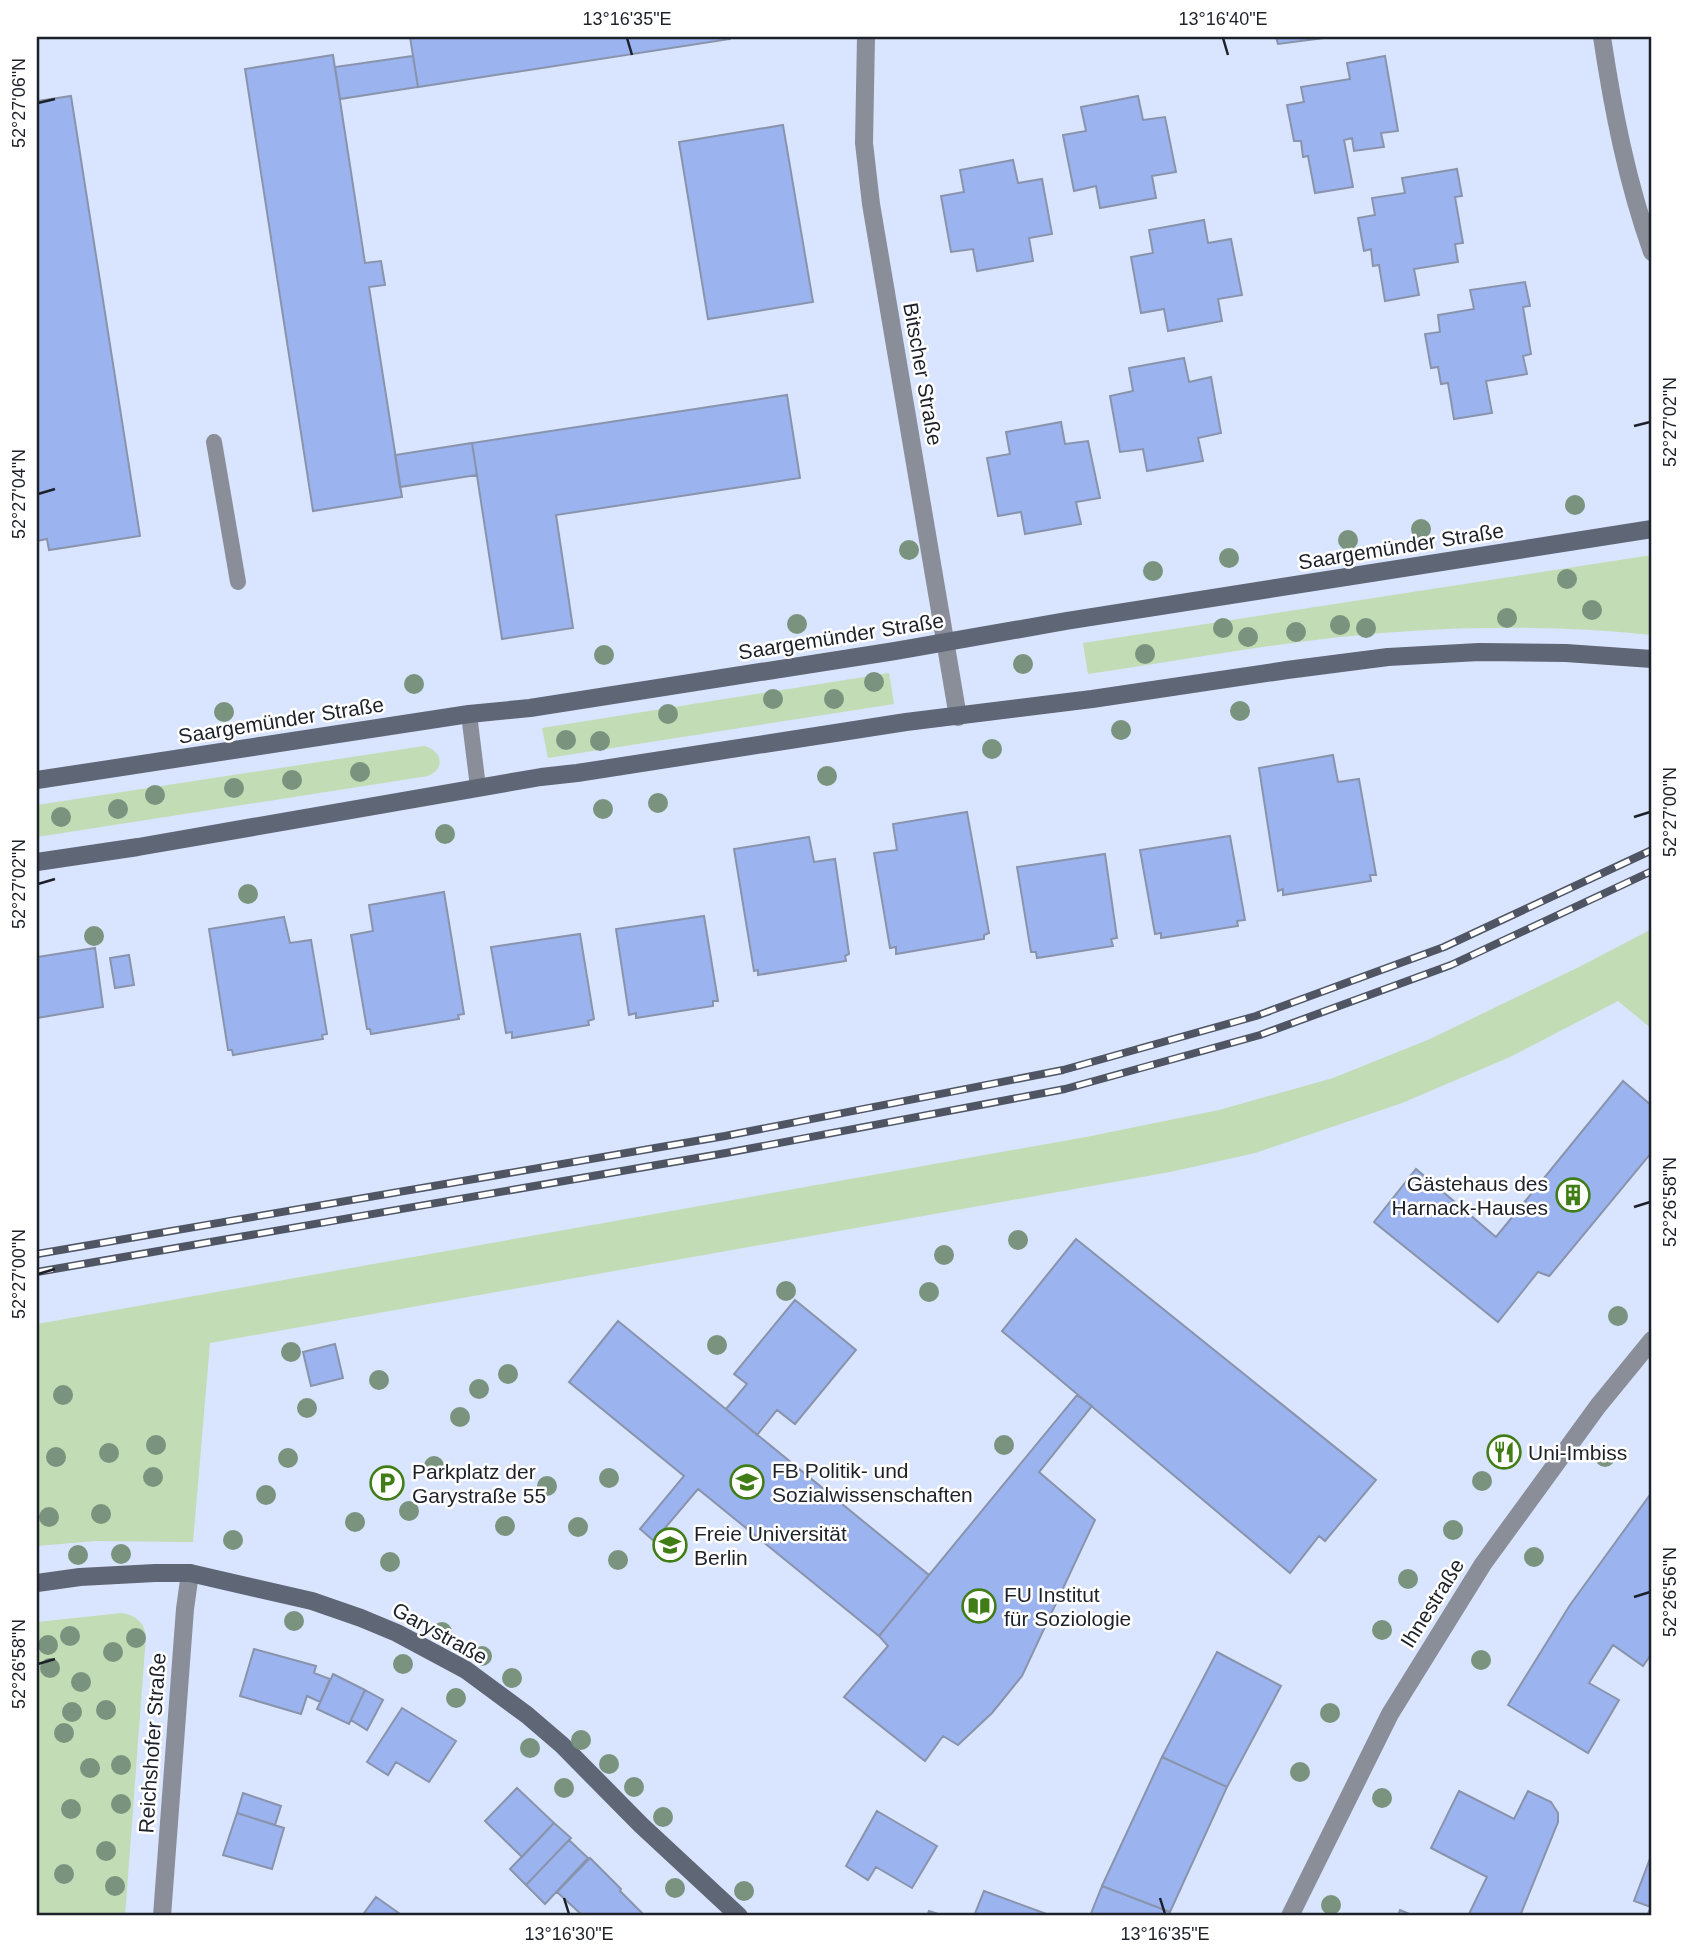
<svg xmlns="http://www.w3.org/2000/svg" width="1689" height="1953" font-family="Helvetica,sans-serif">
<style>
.green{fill:#c2dcb5}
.building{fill:#9bb3ee;stroke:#8994ac;stroke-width:2}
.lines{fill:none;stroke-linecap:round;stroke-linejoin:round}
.lane{stroke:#8a8e99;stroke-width:16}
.street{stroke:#8a8e99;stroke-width:18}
.secondary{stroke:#5f6675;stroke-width:18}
.rail-casing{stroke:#4f5563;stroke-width:8}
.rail{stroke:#fff;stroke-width:5;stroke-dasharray:16;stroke-linecap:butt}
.tree{fill:#7a937e}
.ticks{fill:none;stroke:#1d212a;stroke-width:2.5}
.labels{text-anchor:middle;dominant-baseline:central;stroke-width:5;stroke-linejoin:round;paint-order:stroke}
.street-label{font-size:21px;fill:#1d212a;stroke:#fff}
.poi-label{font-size:21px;fill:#1d212a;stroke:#fff;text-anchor:start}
.neatline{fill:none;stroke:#1d212a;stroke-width:2.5}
.ticks-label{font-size:18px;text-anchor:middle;fill:#1d212a}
</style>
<rect width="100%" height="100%" fill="#d9e4fe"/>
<path class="green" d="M 1652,555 L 1652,635 C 1549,624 1443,626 1340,637 C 1256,646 1172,662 1088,674 L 1083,643 Z
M 889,673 L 894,704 L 548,758 L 542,728 Z
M 424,746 C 441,750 447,768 428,776 L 37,837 L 37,805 Z
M 1652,929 L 1652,1029 L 1618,1001 L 1510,1057 L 1402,1103 L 1255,1153 L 1170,1172 L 210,1343 L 193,1542 L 95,1541 L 37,1546 L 37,1324 L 1086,1137 L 1219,1110 L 1333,1078 L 1430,1039 L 1579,967 Z
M 122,1613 C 136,1615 143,1622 146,1635 L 125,1916 L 37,1916 L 37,1622 Z"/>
<path class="building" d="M 410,37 L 730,37 L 730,39 L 418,87 Z
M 1276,37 L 1332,37 L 1278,44 Z
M 333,55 L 365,263 L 381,261 L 385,285 L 369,287 L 402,497 L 313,511 L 245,69 Z
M 413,56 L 418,87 L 340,99 L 335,67 Z
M 1385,56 L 1398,131 L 1381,133 L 1384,147 L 1354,151 L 1352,138 L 1344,140 L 1353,187 L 1315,193 L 1308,156 L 1303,157 L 1301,141 L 1294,141 L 1287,105 L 1304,102 L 1301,87 L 1350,79 L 1347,63 Z
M 71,96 L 140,536 L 49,550 L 47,539 L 37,541 L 37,101 Z
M 1138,96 L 1143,120 L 1165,117 L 1176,172 L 1152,176 L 1156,198 L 1100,208 L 1096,186 L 1074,191 L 1063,135 L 1086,131 L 1081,107 Z
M 783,125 L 813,302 L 708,319 L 679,142 Z
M 1013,160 L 1018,183 L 1042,179 L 1052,234 L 1029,238 L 1033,261 L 977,271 L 973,249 L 951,252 L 941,196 L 964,192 L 960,170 Z
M 1457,169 L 1462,196 L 1455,197 L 1463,243 L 1455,244 L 1458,262 L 1414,269 L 1419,295 L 1385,301 L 1379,265 L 1373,266 L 1371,249 L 1364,251 L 1358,218 L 1375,215 L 1372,198 L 1405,193 L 1402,178 Z
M 1204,220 L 1208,243 L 1231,239 L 1242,295 L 1218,299 L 1222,321 L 1168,331 L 1164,309 L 1141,313 L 1131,257 L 1153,253 L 1149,230 Z
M 1525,282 L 1530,306 L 1523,307 L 1531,354 L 1523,356 L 1527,374 L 1486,381 L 1492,413 L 1454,419 L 1448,383 L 1441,384 L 1438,367 L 1431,368 L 1425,334 L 1440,332 L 1438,315 L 1474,309 L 1470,290 Z
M 1184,358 L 1189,382 L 1211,377 L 1221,433 L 1198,438 L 1203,461 L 1147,471 L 1143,449 L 1120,452 L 1110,396 L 1133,391 L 1129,368 Z
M 787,395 L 800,478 L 556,515 L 573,628 L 502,639 L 472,443 Z
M 1061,422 L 1065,444 L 1088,441 L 1100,498 L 1076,502 L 1081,524 L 1025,534 L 1021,512 L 998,516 L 987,458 L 1010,454 L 1006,432 Z
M 472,443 L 477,475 L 400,487 L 395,455 Z
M 1333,755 L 1338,782 L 1359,779 L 1376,875 L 1370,875 L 1371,881 L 1283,895 L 1283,889 L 1278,891 L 1259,768 Z
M 967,812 L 989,933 L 984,935 L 984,939 L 896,954 L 896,947 L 890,948 L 874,853 L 897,850 L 893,824 Z
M 1230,836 L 1245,920 L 1237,921 L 1238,926 L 1161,938 L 1161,933 L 1155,934 L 1140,850 Z
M 809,837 L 814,862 L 835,859 L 849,954 L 845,956 L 846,961 L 758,975 L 758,970 L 754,971 L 734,849 Z
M 1105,854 L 1117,938 L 1111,939 L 1113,946 L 1037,958 L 1036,952 L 1031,952 L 1017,867 Z
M 444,892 L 464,1014 L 458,1015 L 459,1019 L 371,1034 L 370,1029 L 367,1029 L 351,935 L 373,931 L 369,905 Z
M 704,916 L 718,1001 L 713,1001 L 713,1006 L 636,1018 L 636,1013 L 629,1015 L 616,929 Z
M 284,917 L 290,943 L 311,940 L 327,1034 L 322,1035 L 323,1039 L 233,1055 L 232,1050 L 228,1050 L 209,929 Z
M 580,934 L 594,1019 L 588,1021 L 589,1025 L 512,1038 L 512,1032 L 506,1033 L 491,947 Z
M 95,948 L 103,1007 L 37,1018 L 37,957 Z
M 129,955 L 134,985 L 115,988 L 110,958 Z
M 1623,1081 L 1652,1106 L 1652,1152 L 1551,1274 L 1549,1276 L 1538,1272 L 1498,1322 L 1374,1222 L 1416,1169 L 1496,1237 Z
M 1076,1239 L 1376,1480 L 1325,1541 L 1319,1536 L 1290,1573 L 1002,1331 Z
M 795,1300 L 856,1350 L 795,1424 L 777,1410 L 757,1435 L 726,1409 L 747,1384 L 734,1374 Z
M 618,1321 L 929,1575 L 879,1636 L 698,1489 L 654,1541 L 640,1529 L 684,1476 L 569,1382 Z
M 335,1344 L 343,1378 L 311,1386 L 303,1352 Z
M 1077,1395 L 1092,1406 L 1039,1472 L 1095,1520 L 1022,1676 L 992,1713 L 958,1745 L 943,1736 L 925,1761 L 844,1697 L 888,1646 L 879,1636 Z
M 1652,1492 L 1652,1592 L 1650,1595 L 1652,1597 L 1652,1653 L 1643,1666 L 1613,1645 L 1589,1683 L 1619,1700 L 1588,1753 L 1508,1705 L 1570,1605 Z
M 254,1649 L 316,1666 L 314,1673 L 330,1679 L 320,1702 L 307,1696 L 301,1714 L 240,1696 Z
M 1217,1652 L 1281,1686 L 1227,1787 L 1162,1757 Z
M 333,1674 L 365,1690 L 349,1724 L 317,1709 Z
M 365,1690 L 383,1700 L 367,1730 L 351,1720 Z
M 402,1708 L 456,1741 L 429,1782 L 396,1762 L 388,1775 L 367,1762 Z
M 1162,1757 L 1227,1787 L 1170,1912 L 1102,1886 Z
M 517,1788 L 554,1823 L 522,1857 L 485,1821 Z
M 1459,1791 L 1514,1819 L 1528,1791 L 1551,1802 L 1558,1813 L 1558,1822 L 1520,1916 L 1468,1916 L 1487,1877 L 1431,1848 Z
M 243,1793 L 281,1806 L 275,1825 L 237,1813 Z
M 877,1811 L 937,1846 L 912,1888 L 876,1867 L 868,1880 L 846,1866 Z
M 237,1813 L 284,1828 L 272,1869 L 223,1855 Z
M 554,1823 L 571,1838 L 526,1885 L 510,1869 Z
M 569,1840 L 588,1858 L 545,1904 L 526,1885 Z
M 1651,1856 L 1652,1856 L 1652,1916 L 1647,1916 L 1651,1907 L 1634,1901 Z
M 590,1858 L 621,1889 L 620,1891 L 645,1916 L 583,1916 L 557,1892 Z
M 1102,1886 L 1170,1912 L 1169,1916 L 1090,1916 Z
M 984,1891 L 1052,1916 L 974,1916 Z
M 376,1897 L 403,1916 L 362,1916 Z
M 1400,1910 L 1414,1916 L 1398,1916 Z
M 929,1911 L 944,1916 L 927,1916 Z"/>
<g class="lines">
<path class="lane" d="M 214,442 L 238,582
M 469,714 L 478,787"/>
<path class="street" d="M 866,37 L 864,143 L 871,204 L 958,717
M 1602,37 C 1613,110 1627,182 1652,252
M 162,1916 L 185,1609 L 190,1573
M 1290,1916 L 1390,1714 L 1483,1564 L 1598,1406 L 1652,1340"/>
<path class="secondary" d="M 37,780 L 469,714 L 530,708 L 895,651 L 1066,621 L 1652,529
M 37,862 L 138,847 L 541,777 L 577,773 L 906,722 L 1092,699 L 1287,670 L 1388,657 L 1479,652 L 1566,653 L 1652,659
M 37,1583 L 80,1577 L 155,1573 L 190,1573 L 312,1601 L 361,1618 L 397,1633 L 466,1670 L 527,1715 L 562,1745 L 641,1825 L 739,1916"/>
<defs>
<path id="rail" d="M 37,1254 L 725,1136 L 1063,1070 L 1256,1016 L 1444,947 L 1652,850
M 37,1272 L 726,1153 L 1065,1089 L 1260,1035 L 1451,965 L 1652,871"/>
</defs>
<use href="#rail" class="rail-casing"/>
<use href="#rail" class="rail"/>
</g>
<g class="tree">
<circle cx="1575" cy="505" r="10"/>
<circle cx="1421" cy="529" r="10"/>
<circle cx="1348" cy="540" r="10"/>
<circle cx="909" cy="550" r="10"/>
<circle cx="1229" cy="558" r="10"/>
<circle cx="1153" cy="571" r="10"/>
<circle cx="1567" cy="579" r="10"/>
<circle cx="1592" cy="610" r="10"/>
<circle cx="1507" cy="618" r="10"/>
<circle cx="797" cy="624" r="10"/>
<circle cx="1340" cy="625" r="10"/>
<circle cx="1223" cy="628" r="10"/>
<circle cx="1366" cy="628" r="10"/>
<circle cx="1296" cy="632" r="10"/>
<circle cx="1248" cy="637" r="10"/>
<circle cx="1145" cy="654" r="10"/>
<circle cx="604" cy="655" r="10"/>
<circle cx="1023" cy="664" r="10"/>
<circle cx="874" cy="682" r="10"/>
<circle cx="414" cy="684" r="10"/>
<circle cx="773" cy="699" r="10"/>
<circle cx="834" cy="699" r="10"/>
<circle cx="1240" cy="711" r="10"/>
<circle cx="224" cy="712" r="10"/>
<circle cx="668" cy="714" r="10"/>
<circle cx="1121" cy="730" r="10"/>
<circle cx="566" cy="740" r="10"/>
<circle cx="600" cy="741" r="10"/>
<circle cx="992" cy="749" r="10"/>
<circle cx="360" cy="772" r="10"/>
<circle cx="827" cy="776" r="10"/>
<circle cx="292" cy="780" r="10"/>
<circle cx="234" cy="788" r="10"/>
<circle cx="155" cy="795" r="10"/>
<circle cx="658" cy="803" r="10"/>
<circle cx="118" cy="809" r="10"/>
<circle cx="603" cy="809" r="10"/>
<circle cx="61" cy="817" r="10"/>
<circle cx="445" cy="834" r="10"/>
<circle cx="248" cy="894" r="10"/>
<circle cx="94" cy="936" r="10"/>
<circle cx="1018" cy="1240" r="10"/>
<circle cx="944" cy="1255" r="10"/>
<circle cx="786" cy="1291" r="10"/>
<circle cx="929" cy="1292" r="10"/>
<circle cx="1618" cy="1316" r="10"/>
<circle cx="717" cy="1345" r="10"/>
<circle cx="291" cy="1352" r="10"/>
<circle cx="508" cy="1374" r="10"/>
<circle cx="379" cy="1380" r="10"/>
<circle cx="479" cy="1389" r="10"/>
<circle cx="63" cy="1395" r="10"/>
<circle cx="307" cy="1408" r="10"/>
<circle cx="460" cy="1417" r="10"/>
<circle cx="156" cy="1445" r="10"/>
<circle cx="1004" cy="1445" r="10"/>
<circle cx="109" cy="1453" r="10"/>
<circle cx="56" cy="1457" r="10"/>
<circle cx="1605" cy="1457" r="10"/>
<circle cx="288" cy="1458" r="10"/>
<circle cx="434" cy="1466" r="10"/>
<circle cx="153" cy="1477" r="10"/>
<circle cx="609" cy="1478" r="10"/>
<circle cx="1482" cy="1481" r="10"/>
<circle cx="547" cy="1486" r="10"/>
<circle cx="266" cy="1495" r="10"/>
<circle cx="409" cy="1511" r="10"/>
<circle cx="101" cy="1514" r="10"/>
<circle cx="49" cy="1517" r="10"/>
<circle cx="355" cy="1522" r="10"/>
<circle cx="505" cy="1526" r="10"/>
<circle cx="578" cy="1527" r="10"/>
<circle cx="1453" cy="1530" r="10"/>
<circle cx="233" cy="1540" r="10"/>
<circle cx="121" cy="1554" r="10"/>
<circle cx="78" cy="1555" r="10"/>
<circle cx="1534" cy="1557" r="10"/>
<circle cx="618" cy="1560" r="10"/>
<circle cx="390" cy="1562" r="10"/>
<circle cx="1408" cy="1579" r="10"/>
<circle cx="294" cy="1621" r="10"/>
<circle cx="1382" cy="1630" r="10"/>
<circle cx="442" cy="1632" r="10"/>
<circle cx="70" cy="1636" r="10"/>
<circle cx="136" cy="1638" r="10"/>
<circle cx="48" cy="1645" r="10"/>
<circle cx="113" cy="1652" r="10"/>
<circle cx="482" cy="1656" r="10"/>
<circle cx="1481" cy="1660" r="10"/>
<circle cx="403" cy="1664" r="10"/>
<circle cx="50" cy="1668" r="10"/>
<circle cx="512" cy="1678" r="10"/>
<circle cx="81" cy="1682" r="10"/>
<circle cx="456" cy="1698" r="10"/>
<circle cx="106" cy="1710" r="10"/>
<circle cx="72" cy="1712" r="10"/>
<circle cx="1330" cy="1713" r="10"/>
<circle cx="64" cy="1733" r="10"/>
<circle cx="581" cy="1740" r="10"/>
<circle cx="530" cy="1748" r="10"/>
<circle cx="609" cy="1764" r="10"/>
<circle cx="121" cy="1765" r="10"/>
<circle cx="90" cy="1768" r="10"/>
<circle cx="1300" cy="1772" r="10"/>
<circle cx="634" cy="1787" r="10"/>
<circle cx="564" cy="1788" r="10"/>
<circle cx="1382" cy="1798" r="10"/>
<circle cx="121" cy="1804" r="10"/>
<circle cx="71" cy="1809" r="10"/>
<circle cx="663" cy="1817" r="10"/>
<circle cx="106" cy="1851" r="10"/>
<circle cx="64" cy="1874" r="10"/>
<circle cx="115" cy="1886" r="10"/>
<circle cx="675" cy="1888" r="10"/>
<circle cx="744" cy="1891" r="10"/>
<circle cx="1331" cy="1905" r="10"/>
</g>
<path class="ticks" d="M 627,38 L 632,55M 1223,38 L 1228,55M 38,103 L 55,99M 1634,426 L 1650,422M 38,494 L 55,489M 1634,817 L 1650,812M 38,884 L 55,879M 1634,1207 L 1650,1202M 38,1274 L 55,1269M 1634,1597 L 1650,1592M 38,1664 L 55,1659M 564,1898 L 569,1914M 1160,1898 L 1165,1914"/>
<defs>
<symbol id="building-ring" viewBox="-11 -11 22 22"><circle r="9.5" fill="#fff" stroke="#417d17" stroke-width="1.5"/><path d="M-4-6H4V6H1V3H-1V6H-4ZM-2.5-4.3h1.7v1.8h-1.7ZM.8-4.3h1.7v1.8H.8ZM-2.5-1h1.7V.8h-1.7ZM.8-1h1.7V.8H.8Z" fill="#417d17"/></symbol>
<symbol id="restaurant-ring" viewBox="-11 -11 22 22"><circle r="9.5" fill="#fff" stroke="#417d17" stroke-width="1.5"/><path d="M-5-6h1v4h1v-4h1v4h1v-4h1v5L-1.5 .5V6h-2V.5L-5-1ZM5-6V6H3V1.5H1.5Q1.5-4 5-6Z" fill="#417d17"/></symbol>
<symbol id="university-ring" viewBox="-11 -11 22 22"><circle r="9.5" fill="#fff" stroke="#417d17" stroke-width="1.5"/><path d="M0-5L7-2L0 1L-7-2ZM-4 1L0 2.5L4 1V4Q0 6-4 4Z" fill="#417d17"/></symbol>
<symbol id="parking-ring" viewBox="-11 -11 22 22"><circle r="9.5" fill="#fff" stroke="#417d17" stroke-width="1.5"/><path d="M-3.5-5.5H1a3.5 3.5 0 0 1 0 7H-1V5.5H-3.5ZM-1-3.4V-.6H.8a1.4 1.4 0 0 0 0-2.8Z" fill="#417d17"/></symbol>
<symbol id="library-ring" viewBox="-11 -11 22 22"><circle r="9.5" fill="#fff" stroke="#417d17" stroke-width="1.5"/><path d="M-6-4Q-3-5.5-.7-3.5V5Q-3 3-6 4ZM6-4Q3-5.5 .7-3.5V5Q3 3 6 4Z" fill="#417d17"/></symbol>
</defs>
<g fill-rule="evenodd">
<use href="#building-ring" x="1554" y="1176" width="38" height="38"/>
<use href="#restaurant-ring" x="1485" y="1433" width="38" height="38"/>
<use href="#university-ring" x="728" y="1463" width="38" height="38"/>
<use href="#parking-ring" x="368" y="1464" width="38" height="38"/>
<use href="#university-ring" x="651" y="1526" width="38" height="38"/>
<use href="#library-ring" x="960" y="1587" width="38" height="38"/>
</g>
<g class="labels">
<g class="street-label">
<text transform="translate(923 374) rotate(80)">Bitscher Straße</text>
<text transform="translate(1401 546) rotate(-9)">Saargemünder Straße</text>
<text transform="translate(841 636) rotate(-9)">Saargemünder Straße</text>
<text transform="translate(281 720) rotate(-9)">Saargemünder Straße</text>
<text transform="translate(1432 1603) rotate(-58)">Ihnestraße</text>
<text transform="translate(440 1633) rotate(29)">Garystraße</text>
<text transform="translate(152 1743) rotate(-86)">Reichshofer Straße</text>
</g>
<g class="poi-label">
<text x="1548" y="1183" text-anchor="end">Gästehaus des<tspan x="1548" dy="24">Harnack-Hauses</tspan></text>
<text x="1528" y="1452">Uni-Imbiss</text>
<text x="772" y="1470">FB Politik- und<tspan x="772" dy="24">Sozialwissenschaften</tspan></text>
<text x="412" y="1471">Parkplatz der<tspan x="412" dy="24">Garystraße 55</tspan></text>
<text x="694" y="1533">Freie Universität<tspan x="694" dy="24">Berlin</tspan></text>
<text x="1004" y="1594">FU Institut<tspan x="1004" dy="24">für Soziologie</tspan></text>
</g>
</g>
<rect width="1689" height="1953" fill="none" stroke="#ffffff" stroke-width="77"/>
<rect x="38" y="38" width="1612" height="1876" class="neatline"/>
<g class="ticks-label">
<text x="627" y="25">13°16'35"E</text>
<text x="1223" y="25">13°16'40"E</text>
<text transform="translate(19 103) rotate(-90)" y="6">52°27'06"N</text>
<text transform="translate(1670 422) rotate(-90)" y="6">52°27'02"N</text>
<text transform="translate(19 494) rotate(-90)" y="6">52°27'04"N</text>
<text transform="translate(1670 812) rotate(-90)" y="6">52°27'00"N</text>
<text transform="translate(19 884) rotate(-90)" y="6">52°27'02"N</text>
<text transform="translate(1670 1202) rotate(-90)" y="6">52°26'58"N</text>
<text transform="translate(19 1274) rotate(-90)" y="6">52°27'00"N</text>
<text transform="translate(1670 1592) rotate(-90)" y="6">52°26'56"N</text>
<text transform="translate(19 1664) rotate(-90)" y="6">52°26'58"N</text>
<text x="569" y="1940">13°16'30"E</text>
<text x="1165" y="1940">13°16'35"E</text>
</g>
</svg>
